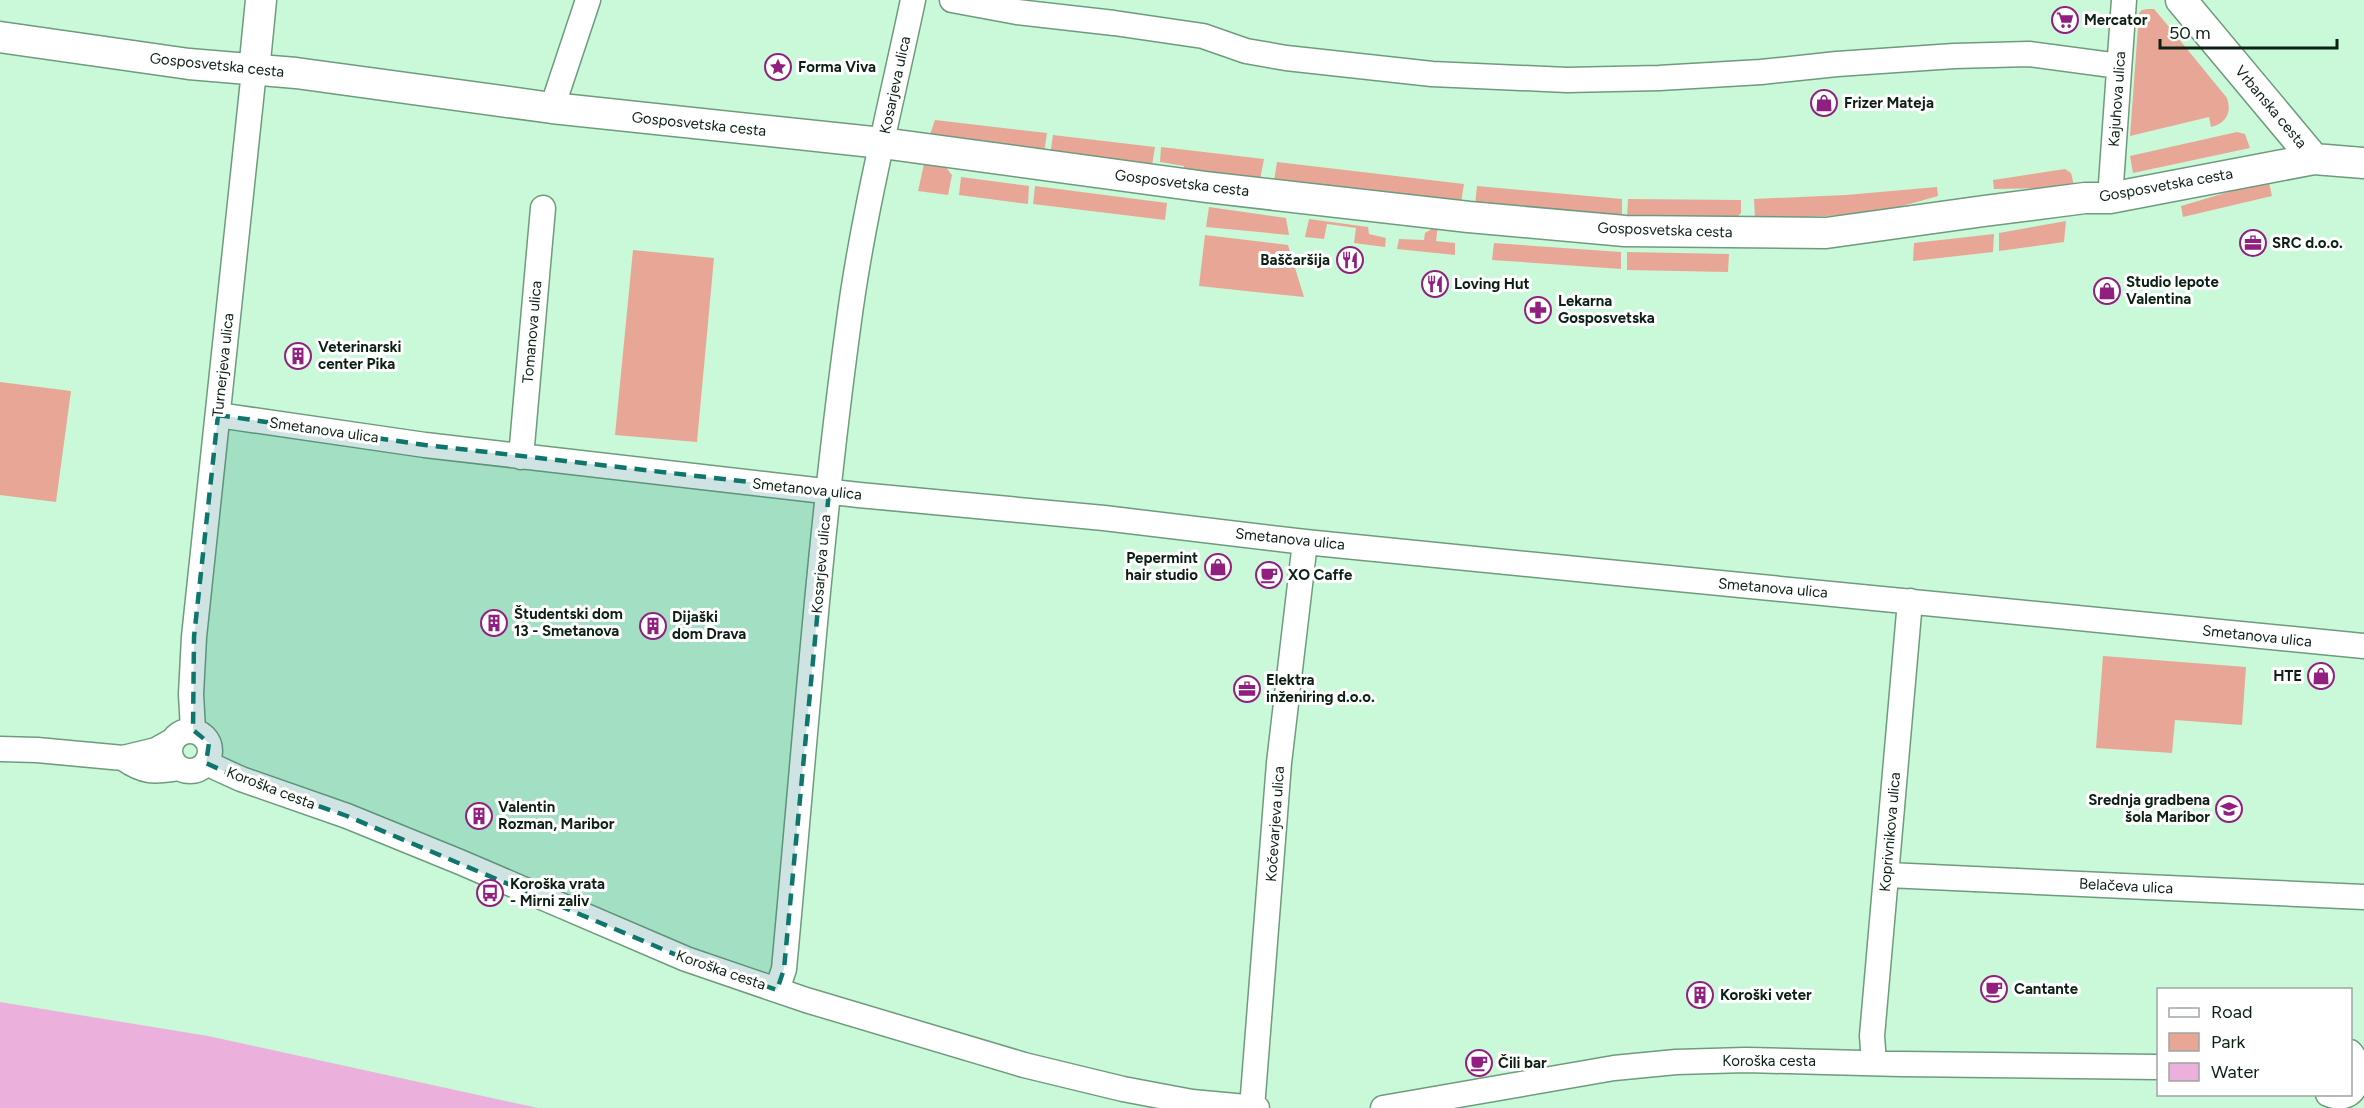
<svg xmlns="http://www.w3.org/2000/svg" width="2364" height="1108" font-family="Figtree,sans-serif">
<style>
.green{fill:#e8a796}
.water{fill:#ebb0dc}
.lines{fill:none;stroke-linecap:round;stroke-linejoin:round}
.minor-casing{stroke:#6e9b7d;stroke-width:27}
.tertiary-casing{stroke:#6e9b7d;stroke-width:33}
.minor{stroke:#fff;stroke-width:24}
.tertiary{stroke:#fff;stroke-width:30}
.marked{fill:#0f766e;fill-opacity:0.2;stroke:#0f766e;stroke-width:4.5;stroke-dasharray:12 8;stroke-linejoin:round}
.labels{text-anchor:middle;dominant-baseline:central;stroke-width:6;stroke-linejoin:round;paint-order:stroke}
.poi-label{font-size:15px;font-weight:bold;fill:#0d2014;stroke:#fff;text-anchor:start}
.street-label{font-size:15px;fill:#0d2014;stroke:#fff}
</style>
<rect width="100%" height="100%" fill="#c9f9d8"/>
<path class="green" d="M 2148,9 L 2154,9 L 2160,16 L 2227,98 C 2232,113 2226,123 2211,127 L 2209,117 L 2130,136 L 2139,13 L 2142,10 Z
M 935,120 L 1047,133 L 1044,153 L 928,140 Z
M 2237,132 L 2245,134 L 2250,148 L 2133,173 L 2130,156 Z
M 1053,135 L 1155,147 L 1152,166 L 1050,155 Z
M 1161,147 L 1264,159 L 1260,180 L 1184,171 L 1184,166 L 1160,162 Z
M 1277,162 L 1464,184 L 1461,203 L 1274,181 Z
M 924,164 L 945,166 L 952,175 L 948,195 L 918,191 Z
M 2065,169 L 2071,173 L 2074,185 L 2047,188 L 1994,189 L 1993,180 Z
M 961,177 L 1029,186 L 1028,204 L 959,195 Z
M 2269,183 L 2272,196 L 2183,217 L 2181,206 L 2252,185 Z
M 1035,186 L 1167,203 L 1165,220 L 1033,204 Z
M 1477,186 L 1622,199 L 1622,218 L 1475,205 Z
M 1937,187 L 1938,196 L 1892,209 L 1848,215 L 1755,219 L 1754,199 L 1846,195 Z
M 1628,199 L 1741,200 L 1741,213 L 1737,217 L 1627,217 Z
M 1209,207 L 1286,218 L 1289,235 L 1206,227 Z
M 1309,219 L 1368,227 L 1369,234 L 1386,238 L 1385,247 L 1354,243 L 1356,228 L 1327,224 L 1324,239 L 1305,237 Z
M 2066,221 L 2064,242 L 1999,251 L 1999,233 Z
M 1438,225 L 1436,241 L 1455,243 L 1455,255 L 1397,249 L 1399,239 L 1424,240 L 1425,233 Z
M 1994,234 L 1993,252 L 1913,261 L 1914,243 Z
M 1205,235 L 1288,245 L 1304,297 L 1199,286 Z
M 1494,243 L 1621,252 L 1621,269 L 1492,260 Z
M 633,250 L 714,258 L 697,442 L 615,435 Z
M 1627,252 L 1729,254 L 1728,272 L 1627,270 Z
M 0,382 L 71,391 L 56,502 L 0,495 Z
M 2103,656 L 2246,667 L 2242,725 L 2175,720 L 2172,753 L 2096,748 Z"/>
<path class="water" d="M 0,1002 L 208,1036 L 538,1108 L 0,1108 Z"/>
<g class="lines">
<defs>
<path id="minor" d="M 952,0 L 1017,12 L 1114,23 L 1203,36 L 1246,51 L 1286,58 L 1432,74 L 1567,80 L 1659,78 L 1761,72 L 1837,64 L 1954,56 L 2029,54 L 2119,66
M 552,108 L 588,0
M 2110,198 L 2124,0
M 218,415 L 425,445 L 859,495 L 1104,518 L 1305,542 L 1607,572 L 2364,646
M 521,457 L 543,208
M 193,730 L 191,694 L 194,637 L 254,71
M170 751a20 20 0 1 1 40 0a20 20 0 1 1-40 0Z
M 0,749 L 37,750 L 123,758 L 156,750 L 172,741
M 123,758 C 144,773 154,772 179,768
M 206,763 L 241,779 L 347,816 L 460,862 L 686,959 L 806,1000 L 1024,1065 L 1123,1089 L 1192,1102 L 1257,1108
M 1888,875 L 2364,897
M 777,990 L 784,969 C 804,756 819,541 848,328 C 862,218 890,109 913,0
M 1874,1063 L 1872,1036 L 1910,601
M 2328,1094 C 2360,1107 2364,1066 2350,1052
M 1252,1108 L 1279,763 L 1305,542
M 1383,1108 L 1614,1068 L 1676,1062 L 1746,1060 L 1901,1064 L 2158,1067"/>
<path id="tertiary" d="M 2181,0 L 2314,159
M 0,37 L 189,64 L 296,73 L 552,108 L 882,143 L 1206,187 L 1469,217 L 1625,231 L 1826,233 L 1984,211 L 2085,198 L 2110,198 L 2314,159 L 2364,163
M 254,71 L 261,0"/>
</defs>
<use href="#minor" class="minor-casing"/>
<use href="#tertiary" class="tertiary-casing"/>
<use href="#minor" class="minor"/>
<use href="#tertiary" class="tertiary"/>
</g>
<path class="marked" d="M 218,415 L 425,445 L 829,491 L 784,969 L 777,990 L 686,959 L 347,816 L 241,779 L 206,763 L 209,743 L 193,730 L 194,637 Z"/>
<defs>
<symbol id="supermarket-ring" viewBox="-11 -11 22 22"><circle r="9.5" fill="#fff" stroke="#911f7f" stroke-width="1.5"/><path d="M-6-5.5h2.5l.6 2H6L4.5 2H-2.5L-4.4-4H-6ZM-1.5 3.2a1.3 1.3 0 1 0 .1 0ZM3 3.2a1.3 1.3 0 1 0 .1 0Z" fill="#911f7f"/></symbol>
<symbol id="sight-ring" viewBox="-11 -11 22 22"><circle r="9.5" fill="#fff" stroke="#911f7f" stroke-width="1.5"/><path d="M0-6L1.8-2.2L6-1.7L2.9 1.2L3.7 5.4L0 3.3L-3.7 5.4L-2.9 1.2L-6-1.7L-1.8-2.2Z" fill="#911f7f"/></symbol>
<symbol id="shop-ring" viewBox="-11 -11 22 22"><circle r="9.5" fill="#fff" stroke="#911f7f" stroke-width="1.5"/><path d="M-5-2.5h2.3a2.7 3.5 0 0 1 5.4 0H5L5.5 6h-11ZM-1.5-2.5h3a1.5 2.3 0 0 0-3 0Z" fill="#911f7f"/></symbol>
<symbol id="office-ring" viewBox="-11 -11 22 22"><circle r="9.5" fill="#fff" stroke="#911f7f" stroke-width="1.5"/><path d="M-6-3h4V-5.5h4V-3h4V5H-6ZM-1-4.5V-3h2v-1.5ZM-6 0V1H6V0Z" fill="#911f7f"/></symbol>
<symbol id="restaurant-ring" viewBox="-11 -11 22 22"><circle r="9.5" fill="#fff" stroke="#911f7f" stroke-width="1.5"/><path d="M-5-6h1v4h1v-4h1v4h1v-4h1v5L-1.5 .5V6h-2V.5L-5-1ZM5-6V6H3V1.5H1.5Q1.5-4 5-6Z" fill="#911f7f"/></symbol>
<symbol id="pharmacy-ring" viewBox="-11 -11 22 22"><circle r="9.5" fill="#fff" stroke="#911f7f" stroke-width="1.5"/><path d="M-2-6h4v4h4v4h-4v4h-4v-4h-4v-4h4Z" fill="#911f7f"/></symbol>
<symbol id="building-ring" viewBox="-11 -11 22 22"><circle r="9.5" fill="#fff" stroke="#911f7f" stroke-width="1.5"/><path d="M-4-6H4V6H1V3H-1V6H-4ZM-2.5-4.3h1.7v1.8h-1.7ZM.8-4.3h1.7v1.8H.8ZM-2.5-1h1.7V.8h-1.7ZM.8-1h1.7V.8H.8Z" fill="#911f7f"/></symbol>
<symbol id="cafe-ring" viewBox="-11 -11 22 22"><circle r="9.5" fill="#fff" stroke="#911f7f" stroke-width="1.5"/><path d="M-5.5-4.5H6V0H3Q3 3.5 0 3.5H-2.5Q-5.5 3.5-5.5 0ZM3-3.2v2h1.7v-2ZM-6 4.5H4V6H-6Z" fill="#911f7f"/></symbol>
<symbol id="school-ring" viewBox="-11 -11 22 22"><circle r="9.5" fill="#fff" stroke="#911f7f" stroke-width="1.5"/><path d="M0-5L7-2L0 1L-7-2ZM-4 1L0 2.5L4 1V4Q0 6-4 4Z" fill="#911f7f"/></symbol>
<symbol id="bus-ring" viewBox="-11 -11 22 22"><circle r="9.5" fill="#fff" stroke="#911f7f" stroke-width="1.5"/><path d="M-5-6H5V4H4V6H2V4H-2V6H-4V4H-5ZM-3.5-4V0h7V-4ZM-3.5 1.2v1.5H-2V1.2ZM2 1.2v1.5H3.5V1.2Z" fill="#911f7f"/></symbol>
</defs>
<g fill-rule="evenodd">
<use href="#supermarket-ring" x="2050" y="5" width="30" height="30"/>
<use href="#sight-ring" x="763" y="52" width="30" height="30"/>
<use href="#shop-ring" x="1809" y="88" width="30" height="30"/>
<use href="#office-ring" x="2238" y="228" width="30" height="30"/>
<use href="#restaurant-ring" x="1335" y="245" width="30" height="30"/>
<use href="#restaurant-ring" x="1420" y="269" width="30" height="30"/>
<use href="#shop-ring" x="2092" y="276" width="30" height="30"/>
<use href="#pharmacy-ring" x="1523" y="295" width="30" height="30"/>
<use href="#building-ring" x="283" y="341" width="30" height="30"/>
<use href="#shop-ring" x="1203" y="552" width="30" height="30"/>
<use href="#cafe-ring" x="1254" y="560" width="30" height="30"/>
<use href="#building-ring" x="479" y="608" width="30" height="30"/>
<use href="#building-ring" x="638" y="611" width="30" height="30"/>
<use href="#shop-ring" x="2306" y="661" width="30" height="30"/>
<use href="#office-ring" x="1232" y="674" width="30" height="30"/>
<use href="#school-ring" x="2214" y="794" width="30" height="30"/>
<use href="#building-ring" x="464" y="801" width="30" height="30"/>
<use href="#bus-ring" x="475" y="878" width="30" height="30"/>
<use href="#cafe-ring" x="1979" y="974" width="30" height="30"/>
<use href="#building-ring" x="1685" y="980" width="30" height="30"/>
<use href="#cafe-ring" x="1464" y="1048" width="30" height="30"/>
</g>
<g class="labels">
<g class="poi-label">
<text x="2084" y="20">Mercator</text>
<text x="798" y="67">Forma Viva</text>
<text x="1844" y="103">Frizer Mateja</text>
<text x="2272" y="243">SRC d.o.o.</text>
<text x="1330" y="260" text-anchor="end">Baščaršija</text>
<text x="2126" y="282">Studio lepote<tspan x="2126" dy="17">Valentina</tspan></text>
<text x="1454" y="284">Loving Hut</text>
<text x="1558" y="301">Lekarna<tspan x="1558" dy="17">Gosposvetska</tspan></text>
<text x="318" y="347">Veterinarski<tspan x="318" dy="17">center Pika</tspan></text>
<text x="1198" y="558" text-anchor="end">Pepermint<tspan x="1198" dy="17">hair studio</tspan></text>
<text x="1288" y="575">XO Caffe</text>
<text x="514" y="614">Študentski dom<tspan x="514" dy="17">13 - Smetanova</tspan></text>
<text x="672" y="617">Dijaški<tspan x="672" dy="17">dom Drava</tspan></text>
<text x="2302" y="676" text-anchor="end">HTE</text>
<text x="1266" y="680">Elektra<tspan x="1266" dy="17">inženiring d.o.o.</tspan></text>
<text x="2210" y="800" text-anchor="end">Srednja gradbena<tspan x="2210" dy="17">šola Maribor</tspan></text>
<text x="498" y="807">Valentin<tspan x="498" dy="17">Rozman, Maribor</tspan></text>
<text x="510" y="884">Koroška vrata<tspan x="510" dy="17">- Mirni zaliv</tspan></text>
<text x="2014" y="989">Cantante</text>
<text x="1720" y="995">Koroški veter</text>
<text x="1498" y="1063">Čili bar</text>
</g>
<g class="street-label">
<text transform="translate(217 65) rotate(6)">Gosposvetska cesta</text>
<text transform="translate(895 85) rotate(-78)">Kosarjeva ulica</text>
<text transform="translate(2117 99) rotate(-86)">Kajuhova ulica</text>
<text transform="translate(2271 107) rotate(50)">Vrbanska cesta</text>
<text transform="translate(699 124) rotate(6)">Gosposvetska cesta</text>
<text transform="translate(1182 183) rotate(7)">Gosposvetska cesta</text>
<text transform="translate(2166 185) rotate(-10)">Gosposvetska cesta</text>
<text transform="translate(1665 230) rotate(2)">Gosposvetska cesta</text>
<text transform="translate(532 332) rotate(-85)">Tomanova ulica</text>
<text transform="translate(223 365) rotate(-84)">Turnerjeva ulica</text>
<text transform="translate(324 430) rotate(8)">Smetanova ulica</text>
<text transform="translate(807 489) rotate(6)">Smetanova ulica</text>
<text transform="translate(1290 539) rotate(6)">Smetanova ulica</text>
<text transform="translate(821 564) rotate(-85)">Kosarjeva ulica</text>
<text transform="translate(1773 588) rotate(5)">Smetanova ulica</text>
<text transform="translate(2257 636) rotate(6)">Smetanova ulica</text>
<text transform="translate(271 788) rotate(21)">Koroška cesta</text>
<text transform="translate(1275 824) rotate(-86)">Kočevarjeva ulica</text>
<text transform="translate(1890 832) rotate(-85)">Koprivnikova ulica</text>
<text transform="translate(2126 886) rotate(3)">Belačeva ulica</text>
<text transform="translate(721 970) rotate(19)">Koroška cesta</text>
<text x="1769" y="1061">Koroška cesta</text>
</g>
</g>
<rect x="2157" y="988" width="195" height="108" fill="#ffffff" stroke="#9ea6a1" stroke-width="1.5"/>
<rect x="2169" y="1008" width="30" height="9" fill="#ffffff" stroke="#9ea6a1" stroke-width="1.5"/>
<text x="2211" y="1018" font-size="18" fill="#0d2014">Road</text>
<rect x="2169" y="1033" width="30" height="18" fill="#e8a796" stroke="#9ea6a1" stroke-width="1.5"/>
<text x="2211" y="1048" font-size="18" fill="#0d2014">Park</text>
<rect x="2169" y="1063" width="30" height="18" fill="#ebb0dc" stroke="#9ea6a1" stroke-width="1.5"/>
<text x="2211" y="1078" font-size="18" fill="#0d2014">Water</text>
<path d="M2160 39v9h177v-9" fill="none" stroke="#0d2014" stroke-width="3"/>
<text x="2169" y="39" font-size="18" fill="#0d2014" stroke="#ffffff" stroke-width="4.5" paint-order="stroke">50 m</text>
</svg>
